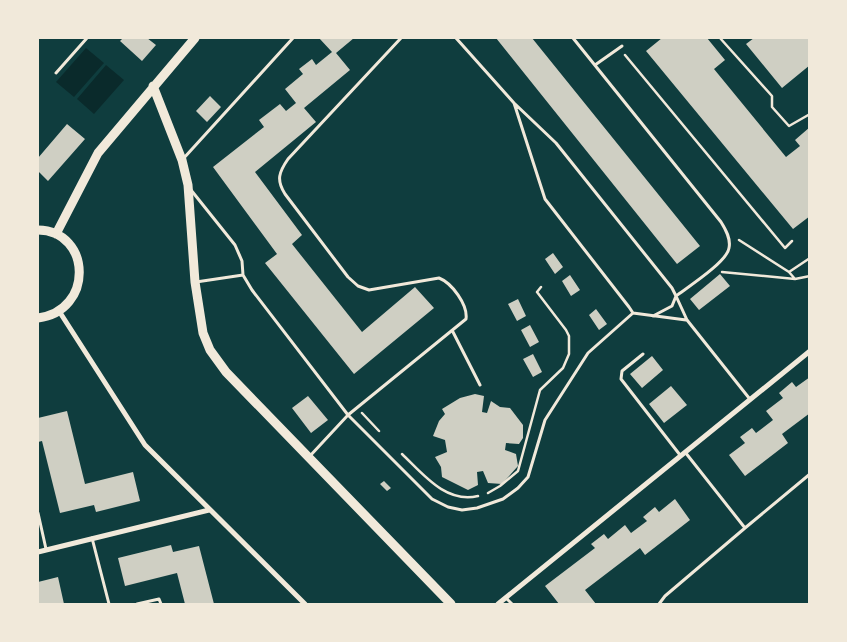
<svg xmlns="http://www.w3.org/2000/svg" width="847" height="642" font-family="'DejaVu Sans',sans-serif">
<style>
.water{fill:#0a2a2b}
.building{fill:#cfcfc3}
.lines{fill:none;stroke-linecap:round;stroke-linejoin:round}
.path{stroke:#f1e9da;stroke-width:2.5}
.service{stroke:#f1e9da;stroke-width:3}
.minor{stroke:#f1e9da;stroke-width:5}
.tertiary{stroke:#f1e9da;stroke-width:9}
</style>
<rect width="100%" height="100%" fill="#0f3d3e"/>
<path class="water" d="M 86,48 L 104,63 L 74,97 L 56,82 Z
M 106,65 L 124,80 L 94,114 L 77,99 Z"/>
<path class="building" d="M 123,38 L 147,38 L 156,45 L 142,61 L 120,41 Z
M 319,38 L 354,38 L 336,53 L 350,70 L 304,108 L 316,122 L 255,172 L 302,235 L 292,244 L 362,332 L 415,287 L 434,308 L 354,374 L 265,263 L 277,254 L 213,167 L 264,127 L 259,120 L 280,104 L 286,111 L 296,103 L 285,89 L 303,74 L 299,69 L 312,59 L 316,65 L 332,52 Z
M 496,38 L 532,38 L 700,246 L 677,264 Z
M 662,38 L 707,38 L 725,60 L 714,69 L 786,157 L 800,146 L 795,140 L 810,127 L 810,216 L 793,229 L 646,51 Z
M 754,38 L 810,38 L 810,65 L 782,88 L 746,44 Z
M 210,96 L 221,107 L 207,122 L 196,111 Z
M 67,124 L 85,139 L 48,181 L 38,171 L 38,158 Z
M 553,253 L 563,267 L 555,274 L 545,259 Z
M 720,274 L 730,286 L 699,310 L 690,299 Z
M 570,275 L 580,290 L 571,296 L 562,281 Z
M 518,299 L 526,316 L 517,321 L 508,304 Z
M 596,309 L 607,324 L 599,330 L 589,315 Z
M 530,325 L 539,342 L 530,347 L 521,330 Z
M 533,354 L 542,372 L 533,377 L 523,359 Z
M 652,356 L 663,370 L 642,388 L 630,374 Z
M 810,377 L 810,413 L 782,434 L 788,443 L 745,476 L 729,455 L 745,443 L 740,437 L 752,428 L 756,433 L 773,420 L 766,411 L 783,398 L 779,393 L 792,382 L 796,387 Z
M 671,386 L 687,405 L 664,423 L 649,404 Z
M 475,394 L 484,396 L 482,412 L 487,413 L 491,401 L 500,407 L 510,408 L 523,425 L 523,438 L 519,444 L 506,443 L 505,450 L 516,454 L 518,466 L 502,484 L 488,483 L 483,471 L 477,472 L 478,485 L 468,490 L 442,477 L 441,467 L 435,457 L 447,452 L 445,440 L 433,436 L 439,421 L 445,414 L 442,409 L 460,398 Z
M 308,396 L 328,420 L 311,433 L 292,408 Z
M 67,411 L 85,484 L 133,472 L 140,501 L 96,512 L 94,505 L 60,513 L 42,441 L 38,442 L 38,418 Z
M 384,481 L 391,488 L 387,491 L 380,484 Z
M 675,499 L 690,520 L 645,555 L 640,548 L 585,590 L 596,604 L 559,604 L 545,586 L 595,548 L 591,544 L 604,534 L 608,539 L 625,525 L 631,533 L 647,521 L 643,517 L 655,507 L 659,512 Z
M 171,545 L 173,552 L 199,546 L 214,604 L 185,604 L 177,573 L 125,586 L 118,558 Z
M 58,577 L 64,604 L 38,604 L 38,582 Z"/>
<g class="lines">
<path class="path" d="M 720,38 L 772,96 L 772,107 L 789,126 L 810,114
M 625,55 L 785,248 L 792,241
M 739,240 L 789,272 L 795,279
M 722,272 L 795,279 L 810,276
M 789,272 L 810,258
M 362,413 L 379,431
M 402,454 C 423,474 446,504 478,496
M 488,493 L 500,486 L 518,471 L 540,390 L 563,368 L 569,354 L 569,336 L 566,330 L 537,292 L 541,287"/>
<path class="service" d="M 456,38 L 514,103 L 556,143 L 672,288 L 676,296 L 672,306 L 653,316
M 573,38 L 721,222 C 726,230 731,239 729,248 C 727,262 688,287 676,296 L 687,320 L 749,398
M 595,65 L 622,46
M 56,73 L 87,38
M 514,103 L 545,199 L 629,307 L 633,313 L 686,320
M 183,159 L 293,38
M 191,190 L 235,245 L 242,261 L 243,275 L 252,290 L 348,415 L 432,499 L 448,507 L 462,510 L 477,508 L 503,499 L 518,488 L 528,477 L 545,420 L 588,353 L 633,313
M 196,282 L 243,275
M 453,332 L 480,385
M 643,354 L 622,371 L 621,379 L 680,455
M 309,457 L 348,415 L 466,319 C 468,305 452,283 439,278 L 369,290 L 358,286 L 348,277 L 285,194 C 276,180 279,172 288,159 L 401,38
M 38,513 L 46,549
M 745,528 L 810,474
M 92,538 L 109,604
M 506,598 L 512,604
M 137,604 L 159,599 L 161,604
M 659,604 L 665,596 L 745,528 L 685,452"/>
<path class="minor" d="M 59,311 L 145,445 L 305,604
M 38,552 L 209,510
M 498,604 L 810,351"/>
<path class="tertiary" d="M 153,86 L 182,160 L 188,185 L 195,282 L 203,333 L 210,350 L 226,372 L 451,604
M 38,230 C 92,231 94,311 38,318
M 56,234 L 98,153 L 195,38"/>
</g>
<rect width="847" height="642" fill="none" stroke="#f1e9da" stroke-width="78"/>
</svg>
